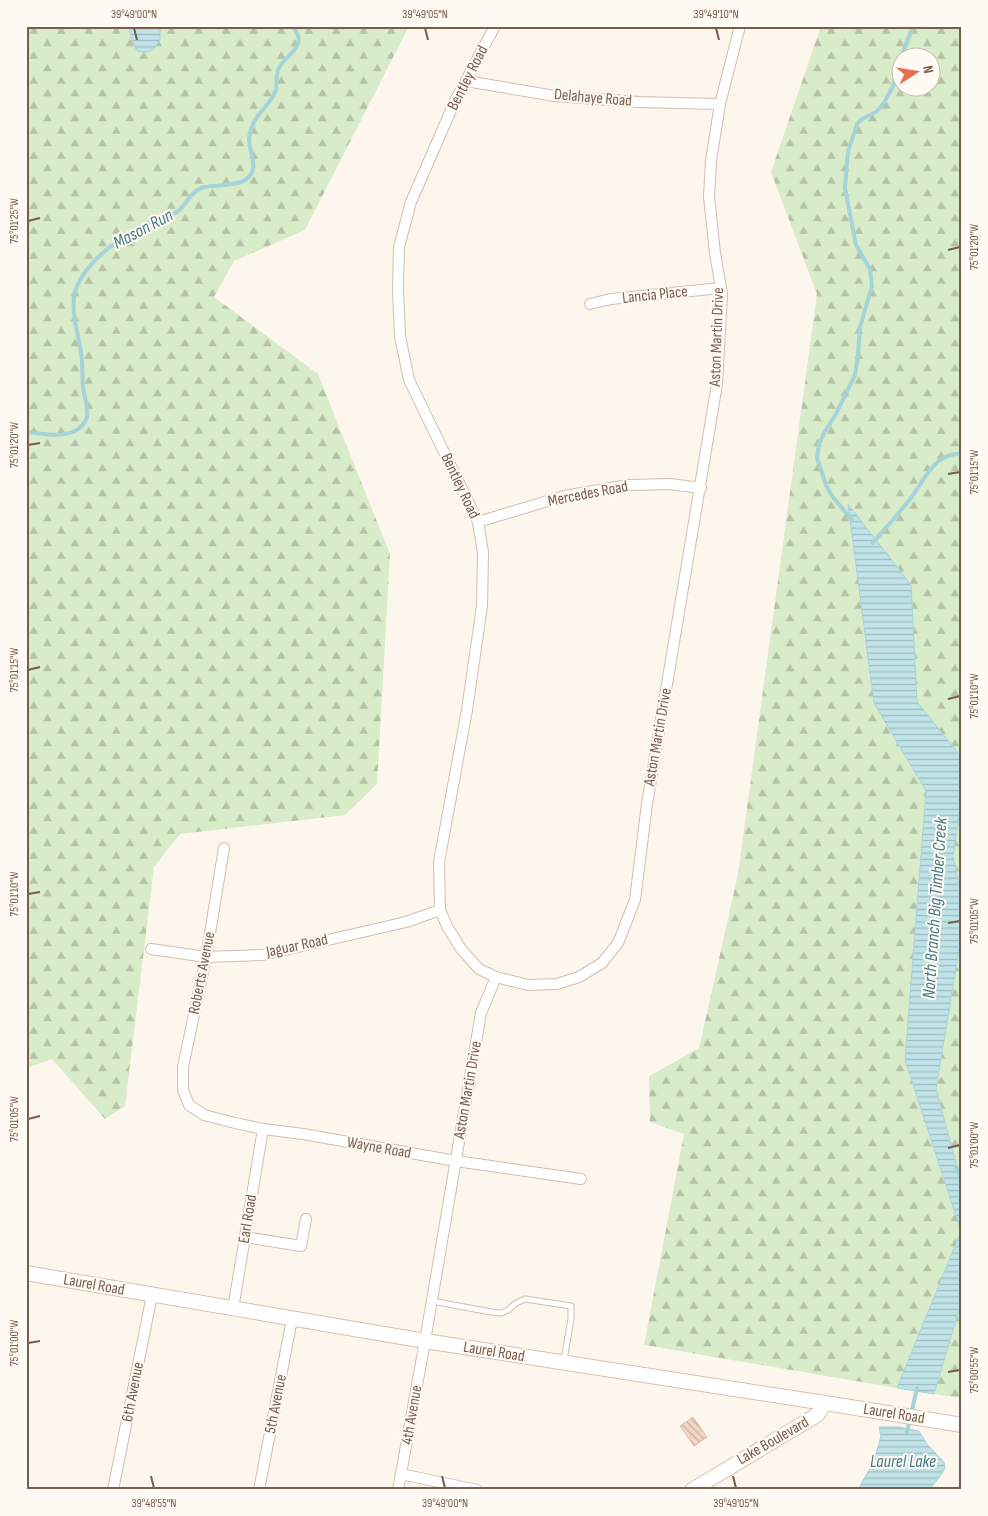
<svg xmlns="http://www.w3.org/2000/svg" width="988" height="1516" font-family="'Sofia Sans Condensed',sans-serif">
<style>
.forest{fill:url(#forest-firs);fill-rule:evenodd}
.water{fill:url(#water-rules);stroke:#a5d3da}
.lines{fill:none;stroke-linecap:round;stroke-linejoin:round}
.stream{stroke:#a5d3da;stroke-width:4}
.building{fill:url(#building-back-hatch);stroke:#e6bba3}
.lane-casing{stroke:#d1beb0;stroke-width:7}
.street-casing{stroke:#d1beb0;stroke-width:12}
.secondary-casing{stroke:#d6c0b0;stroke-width:16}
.lane{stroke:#fff;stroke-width:5}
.street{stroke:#fff;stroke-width:10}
.secondary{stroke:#fff;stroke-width:14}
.ticks{fill:none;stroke:#7a5c4d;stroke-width:2}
.labels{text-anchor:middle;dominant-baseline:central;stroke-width:4;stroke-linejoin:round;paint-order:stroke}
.street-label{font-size:16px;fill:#7a5c4d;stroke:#fffaf3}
.water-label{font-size:18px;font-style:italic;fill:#437c86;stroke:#fffaf3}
.neatline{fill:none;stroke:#7a5c4d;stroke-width:2}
.ticks-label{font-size:12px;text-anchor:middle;fill:#7a5c4d}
</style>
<defs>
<pattern id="forest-firs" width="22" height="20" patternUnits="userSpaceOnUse" patternTransform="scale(1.25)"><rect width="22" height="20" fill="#d8ecc9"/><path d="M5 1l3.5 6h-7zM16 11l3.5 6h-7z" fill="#b4c2a5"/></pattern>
<pattern id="water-rules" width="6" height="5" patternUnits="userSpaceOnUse" patternTransform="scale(1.25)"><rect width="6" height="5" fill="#bfe3e8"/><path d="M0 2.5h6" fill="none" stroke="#a0bbbe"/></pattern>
<pattern id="building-back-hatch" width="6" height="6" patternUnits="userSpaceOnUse" patternTransform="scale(1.25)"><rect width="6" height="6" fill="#f3d5c3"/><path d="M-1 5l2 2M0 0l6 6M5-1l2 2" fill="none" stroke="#cab0a1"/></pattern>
</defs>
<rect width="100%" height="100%" fill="#fdf6ec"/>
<path class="forest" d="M 26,26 L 409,26 L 305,230 L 234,261 L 214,297 L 318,374 L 390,554 L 377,784 L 345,815 L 180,834 L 154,867 L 125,1106 L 105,1119 L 52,1059 L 26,1068 Z
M 821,26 L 962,26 L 962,758 L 917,703 L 911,585 L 874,703 L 926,791 L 905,1060 L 961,1231 L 897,1388 L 644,1345 L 684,1134 L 650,1122 L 649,1076 L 699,1048 L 738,874 L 817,294 L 771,172 ZM 900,58 L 930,58 L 930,88 L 900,88 Z
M 962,796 L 962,900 L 953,856 Z
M 962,932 L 962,1185 L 936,1089 Z
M 962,1300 L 962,1398 L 934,1394 Z"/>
<path class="water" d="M 129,26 L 160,26 L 160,40 L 153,50 L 146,52 L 137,51 L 131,38 Z
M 848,504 L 911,585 L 917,702 L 962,758 L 962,796 L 953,856 L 962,900 L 962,932 L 936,1089 L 962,1185 L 962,1300 L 934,1394 L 897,1388 L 961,1231 L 905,1060 L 926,791 L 874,703 Z
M 879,1427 L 899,1427 L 919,1431 L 927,1444 L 944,1462 L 945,1468 L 941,1475 L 929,1490 L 856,1490 L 860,1486 L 874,1461 L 881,1436 Z"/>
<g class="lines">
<path class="stream" d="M 901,58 L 913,26
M 26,432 C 41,433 61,438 75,431 C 81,428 85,423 87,417 C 89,408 84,397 83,387 C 82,373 83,360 80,346 C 77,330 72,314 74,297 C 76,280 92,262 105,251 C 113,244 143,224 153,221 C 161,218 169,217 177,212 C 186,206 190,192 201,188 C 214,184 234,187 245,180 C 261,170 249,153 249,138 C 250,131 253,123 257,117 C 263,108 273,101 276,89 C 277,83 276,76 278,70 C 284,54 311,47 292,26
M 852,520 L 832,496 L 826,485 L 817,458 L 819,444 L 824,433 L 836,414 L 855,375 L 858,355 L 860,327 L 872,286 L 870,269 L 856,245 L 849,209 L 845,188 L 847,162 L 848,152 L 857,124 L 862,119 L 876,112 L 884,103 L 893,86 L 900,60
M 873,543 C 886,527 901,512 913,495 C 922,483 927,470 940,460 C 945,456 954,454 962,453
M 956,1167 L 962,1179
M 907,1432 L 917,1388"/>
</g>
<path class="building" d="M 693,1417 L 707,1437 L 694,1446 L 680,1426 Z"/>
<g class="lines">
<defs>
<path id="lane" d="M 432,1301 L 491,1312 L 501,1313 L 508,1310 L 516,1303 L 525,1299 L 571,1306 L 571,1319 L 564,1360"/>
<path id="street" d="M 495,26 L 455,101 L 411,202 L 399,247 L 398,290 L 400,336 L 409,380 L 478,522 L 483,552 L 482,606 L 467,710 L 439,862 L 440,910 L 447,926 L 461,949 L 479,969 L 496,977 L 528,985 L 557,984 L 579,977 L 602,963 L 618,943 L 635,900 L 647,804 L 717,384 L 722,294 L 715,253 L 709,197 L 711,161 L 720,104 L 740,26
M 466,81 L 555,96 L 638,102 L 720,104
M 590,304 L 611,299 L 721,288
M 478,522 L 564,496 L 628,485 L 670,484 L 701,488
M 224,848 L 206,957 L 183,1067 L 183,1090 L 189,1105 L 204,1115 L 235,1123 L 263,1129 L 303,1134 L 456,1161 L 581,1179
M 151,949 L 206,957 L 263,955 L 406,922 L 440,910
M 245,1237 L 301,1246 L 306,1219
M 233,1309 L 263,1129
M 401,1474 L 477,1490
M 113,1490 L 152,1295
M 259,1490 L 292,1319
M 398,1490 L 425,1341 L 481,1013 L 496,977"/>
<path id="secondary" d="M 26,1273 L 425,1341 L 825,1403 L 962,1425
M 692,1490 L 817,1415 L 825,1403"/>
</defs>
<use href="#lane" class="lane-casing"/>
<use href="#street" class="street-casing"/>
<use href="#secondary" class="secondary-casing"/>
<use href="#lane" class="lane"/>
<use href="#street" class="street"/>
<use href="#secondary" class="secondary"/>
</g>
<path class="ticks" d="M 134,28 L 137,40M 425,28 L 428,40M 716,28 L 719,40M 28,221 L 40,218M 948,250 L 960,247M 28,445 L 40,443M 948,474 L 960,472M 28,670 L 40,667M 948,699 L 960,696M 28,894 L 40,892M 948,923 L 960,921M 28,1119 L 40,1116M 948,1148 L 960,1145M 28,1343 L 40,1341M 948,1372 L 960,1370M 151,1476 L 154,1488M 442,1476 L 445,1488M 733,1476 L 736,1488"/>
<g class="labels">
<g class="street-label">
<text transform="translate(468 78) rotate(-63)">Bentley Road</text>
<text transform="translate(593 98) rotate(5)">Delahaye Road</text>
<text transform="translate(655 295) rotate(-6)">Lancia Place</text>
<text transform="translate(717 337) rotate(-88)">Aston Martin Drive</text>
<text transform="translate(460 486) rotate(65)">Bentley Road</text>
<text transform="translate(588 494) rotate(-11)">Mercedes Road</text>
<text transform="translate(658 737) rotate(-80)">Aston Martin Drive</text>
<text transform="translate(297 946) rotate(-12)">Jaguar Road</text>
<text transform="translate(202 973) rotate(-79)">Roberts Avenue</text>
<text transform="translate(468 1090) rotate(-80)">Aston Martin Drive</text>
<text transform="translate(379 1148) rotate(10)">Wayne Road</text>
<text transform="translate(248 1219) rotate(-81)">Earl Road</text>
<text transform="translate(94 1285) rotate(10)">Laurel Road</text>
<text transform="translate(494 1352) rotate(9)">Laurel Road</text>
<text transform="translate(133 1392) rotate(-79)">6th Avenue</text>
<text transform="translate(276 1404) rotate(-79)">5th Avenue</text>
<text transform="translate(894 1414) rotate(9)">Laurel Road</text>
<text transform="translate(412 1415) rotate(-80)">4th Avenue</text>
<text transform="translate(773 1441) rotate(-30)">Lake Boulevard</text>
</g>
<g class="water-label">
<text transform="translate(143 229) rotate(-28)">Mason Run</text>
<text transform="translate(935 908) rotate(-86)">North Branch Big Timber Creek</text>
<text x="903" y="1461">Laurel Lake</text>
</g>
</g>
<rect width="988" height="1516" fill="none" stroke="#fffaf3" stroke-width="55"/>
<g transform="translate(916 72) rotate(78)"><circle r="24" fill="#fffaf3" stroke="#cabbb1"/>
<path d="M0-4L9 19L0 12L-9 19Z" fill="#e76f51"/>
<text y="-8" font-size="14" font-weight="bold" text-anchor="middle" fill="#7a5c4d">N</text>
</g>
<rect x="28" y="28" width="932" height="1460" class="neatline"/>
<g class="ticks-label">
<text x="134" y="18">39°49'00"N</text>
<text x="425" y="18">39°49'05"N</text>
<text x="716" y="18">39°49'10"N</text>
<text transform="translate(14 221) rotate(-90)" y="4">75°01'25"W</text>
<text transform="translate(974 247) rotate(-90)" y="4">75°01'20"W</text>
<text transform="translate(14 445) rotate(-90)" y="4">75°01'20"W</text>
<text transform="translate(974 472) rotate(-90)" y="4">75°01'15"W</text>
<text transform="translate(14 670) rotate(-90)" y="4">75°01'15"W</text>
<text transform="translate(974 696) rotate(-90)" y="4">75°01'10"W</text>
<text transform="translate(14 894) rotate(-90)" y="4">75°01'10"W</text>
<text transform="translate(974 921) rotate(-90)" y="4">75°01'05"W</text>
<text transform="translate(14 1119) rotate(-90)" y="4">75°01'05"W</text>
<text transform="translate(974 1145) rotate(-90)" y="4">75°01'00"W</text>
<text transform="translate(14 1343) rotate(-90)" y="4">75°01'00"W</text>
<text transform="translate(974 1370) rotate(-90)" y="4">75°00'55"W</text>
<text x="154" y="1507">39°48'55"N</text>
<text x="445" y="1507">39°49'00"N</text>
<text x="736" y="1507">39°49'05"N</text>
</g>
</svg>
